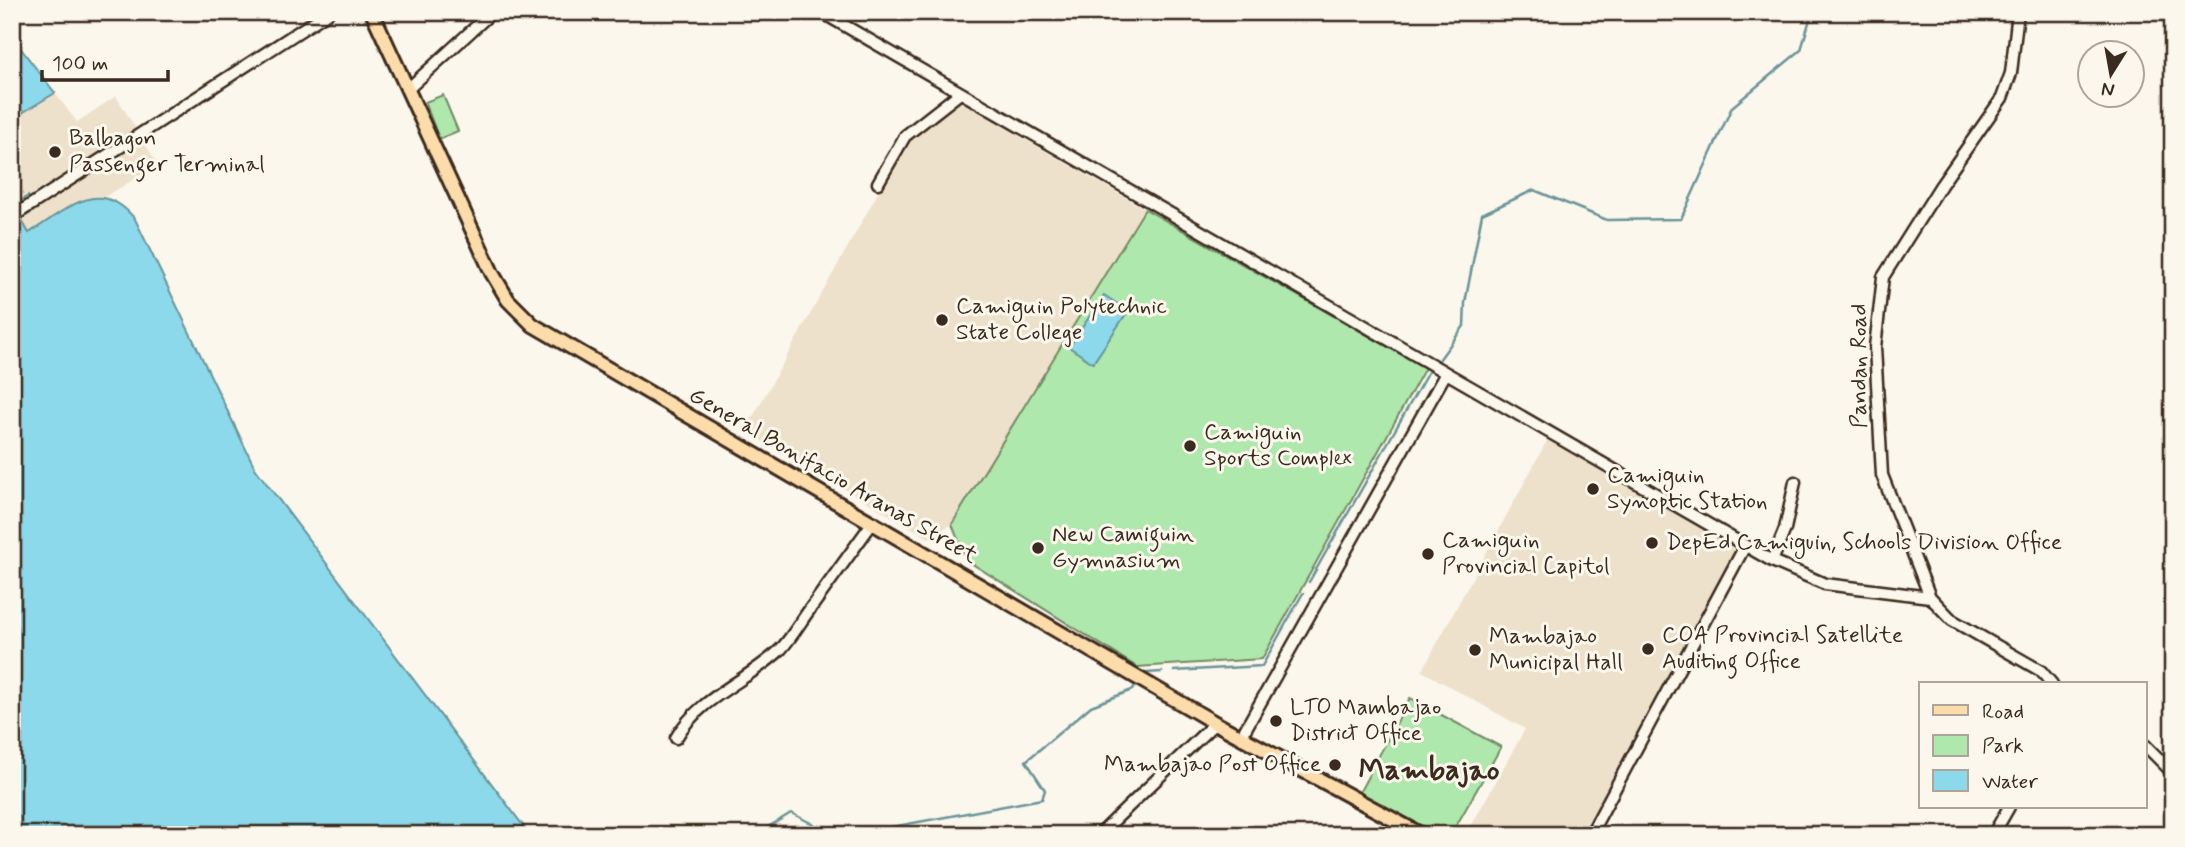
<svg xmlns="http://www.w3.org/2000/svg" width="2185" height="847" font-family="Mynerve,sans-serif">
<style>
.built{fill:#ede1cc}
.green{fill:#aee8ad;stroke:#748966;stroke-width:2}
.water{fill:#8bd9ea;stroke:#6b9398;stroke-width:2}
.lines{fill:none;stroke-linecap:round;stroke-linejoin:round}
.stream{stroke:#6b9398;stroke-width:2.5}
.minor-casing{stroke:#3b2a1e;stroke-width:15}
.major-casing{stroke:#3b2a1e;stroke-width:18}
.minor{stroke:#fbf7ec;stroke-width:10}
.major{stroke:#fddcac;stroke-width:12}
.poi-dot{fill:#3b2a1e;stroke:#fbf7ec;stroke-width:2.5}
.labels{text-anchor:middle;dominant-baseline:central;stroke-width:6;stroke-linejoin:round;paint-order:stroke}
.poi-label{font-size:23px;fill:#3b2a1e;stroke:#fbf7ec;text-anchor:start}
.street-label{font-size:23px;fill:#3b2a1e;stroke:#fbf7ec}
.district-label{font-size:30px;font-weight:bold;fill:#3b2a1e;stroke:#fbf7ec}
</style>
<rect width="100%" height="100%" fill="#fbf7ec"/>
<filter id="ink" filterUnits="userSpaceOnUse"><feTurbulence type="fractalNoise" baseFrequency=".0143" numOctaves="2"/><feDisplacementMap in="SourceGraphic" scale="14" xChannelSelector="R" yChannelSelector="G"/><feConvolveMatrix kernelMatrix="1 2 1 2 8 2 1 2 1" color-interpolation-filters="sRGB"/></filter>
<g filter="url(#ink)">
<path class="built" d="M 55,93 L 77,122 L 116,96 L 158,165 L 106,196 L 75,205 L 29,233 L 21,219 L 36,209 L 28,197 L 19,202 L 12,193 L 19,184 L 12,175 L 12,119 Z
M 958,100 L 1145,209 L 952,524 L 929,538 L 745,431 L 908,139 Z
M 1548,439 L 1738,548 L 1584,835 L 1466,835 L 1525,729 L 1422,671 Z"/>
<path class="green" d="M 443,95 L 458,131 L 439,139 L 425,102 Z
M 1145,209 L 1425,368 L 1262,659 L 1137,667 L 966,560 L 952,524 Z
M 1410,698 L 1501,747 L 1451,835 L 1437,835 L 1359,793 Z"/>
<path class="water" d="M 12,37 L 55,93 L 12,119 Z
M 12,193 L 19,202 L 28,196 L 37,209 L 21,219 L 29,233 C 68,209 99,175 135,219 L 255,468 L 530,835 L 12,835 Z
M 1104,295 L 1128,311 L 1093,363 L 1069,347 Z"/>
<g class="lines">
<path class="stream" d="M 1439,360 L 1464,326 L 1465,303 L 1482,214 L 1534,190 L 1607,220 L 1681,219 L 1732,107 L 1801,50 L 1812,12
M 1309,582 L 1428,372
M 1174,671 L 1262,666 L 1303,593
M 1143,677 L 1146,673 L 1162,672
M 755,835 L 791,813 L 835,835
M 873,835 L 881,829 L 1042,799 L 1045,790 L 1026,761 L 1091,706 L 1132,690 L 1138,682
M 2124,835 L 2124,831"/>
<defs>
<path id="minor" d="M 821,12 L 1772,561 L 1825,584 L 1930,597
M 2018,12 L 2011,73 L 2002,98 L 1941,185 L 1883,277 L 1875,347 L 1882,475 L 1930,597 L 1952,620 L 2041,671 L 2052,684
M 409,88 L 492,12
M 878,183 L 905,136 L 960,93
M 12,217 L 329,12
M 1772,561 L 1785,529 L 1795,482
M 1241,737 L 1446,373
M 676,738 C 699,697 748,681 781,649 C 793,636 802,619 813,605 C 833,577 853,550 873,522
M 2145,745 L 2173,773
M 1099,835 L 1215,723
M 1590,835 L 1745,546
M 1993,835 L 2009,807"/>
<path id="major" d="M 372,12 L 492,273 L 508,300 L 533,325 L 1215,723 L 1422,835"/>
</defs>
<use href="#minor" class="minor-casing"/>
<use href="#major" class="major-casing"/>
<use href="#minor" class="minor"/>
<use href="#major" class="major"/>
</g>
</g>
<g class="poi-dot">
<circle cx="55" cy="152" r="7"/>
<circle cx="942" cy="320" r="7"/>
<circle cx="1190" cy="446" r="7"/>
<circle cx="1593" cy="489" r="7"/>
<circle cx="1652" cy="543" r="7"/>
<circle cx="1038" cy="548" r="7"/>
<circle cx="1428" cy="554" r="7"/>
<circle cx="1648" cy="649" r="7"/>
<circle cx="1475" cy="650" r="7"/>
<circle cx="1276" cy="721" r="7"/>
<circle cx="1335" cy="765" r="7"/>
</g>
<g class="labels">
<g class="poi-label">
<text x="69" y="139">Balbagon<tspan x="69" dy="26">Passenger Terminal</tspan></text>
<text x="956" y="307">Camiguin Polytechnic<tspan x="956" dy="26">State College</tspan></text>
<text x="1204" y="433">Camiguin<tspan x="1204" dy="26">Sports Complex</tspan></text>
<text x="1607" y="476">Camiguin<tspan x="1607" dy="26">Synoptic Station</tspan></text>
<text x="1052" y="535">New Camiguin<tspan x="1052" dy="26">Gymnasium</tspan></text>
<text x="1442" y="541">Camiguin<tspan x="1442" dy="26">Provincial Capitol</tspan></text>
<text x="1666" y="543">DepEd Camiguin, Schools Division Office</text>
<text x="1662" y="636">COA Provincial Satellite<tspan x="1662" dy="26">Auditing Office</tspan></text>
<text x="1489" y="637">Mambajao<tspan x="1489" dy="26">Municipal Hall</tspan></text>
<text x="1290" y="708">LTO Mambajao<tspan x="1290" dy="26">District Office</tspan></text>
<text x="1321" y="765" text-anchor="end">Mambajao Post Office</text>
</g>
<g class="street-label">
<text transform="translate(1860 366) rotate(-90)">Pandan Road</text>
<text transform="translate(833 476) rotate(30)">General Bonifacio Aranas Street</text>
</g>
<g class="district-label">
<text x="1429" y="770">Mambajao</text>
</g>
</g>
<rect width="2185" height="847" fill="none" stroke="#fbf7ec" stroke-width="42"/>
<rect x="21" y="21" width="2143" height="805" fill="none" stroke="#3b2a1e" stroke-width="2.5" filter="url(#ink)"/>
<rect x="1919" y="682" width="228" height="126" fill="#fbf7ec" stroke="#aea59a" stroke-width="2"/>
<rect x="1933" y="705" width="35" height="10" fill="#fddcac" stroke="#aea59a" stroke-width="2"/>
<text x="1982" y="718" font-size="21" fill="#3b2a1e">Road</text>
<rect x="1933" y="735" width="35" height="21" fill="#aee8ad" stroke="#aea59a" stroke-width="2"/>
<text x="1982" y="752" font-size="21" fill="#3b2a1e">Park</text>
<rect x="1933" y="770" width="35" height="21" fill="#8bd9ea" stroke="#aea59a" stroke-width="2"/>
<text x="1982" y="788" font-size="21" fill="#3b2a1e">Water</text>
<g transform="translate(2111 74) rotate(191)"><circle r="33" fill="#fbf7ec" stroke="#aea59a" stroke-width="2"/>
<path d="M0-5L12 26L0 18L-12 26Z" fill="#3b2a1e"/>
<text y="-10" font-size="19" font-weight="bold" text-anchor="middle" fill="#3b2a1e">N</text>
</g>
<path d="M42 70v10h126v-10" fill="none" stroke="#3b2a1e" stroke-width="3.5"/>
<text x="52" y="70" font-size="21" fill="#3b2a1e" stroke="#fbf7ec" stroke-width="5" paint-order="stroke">100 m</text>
</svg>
